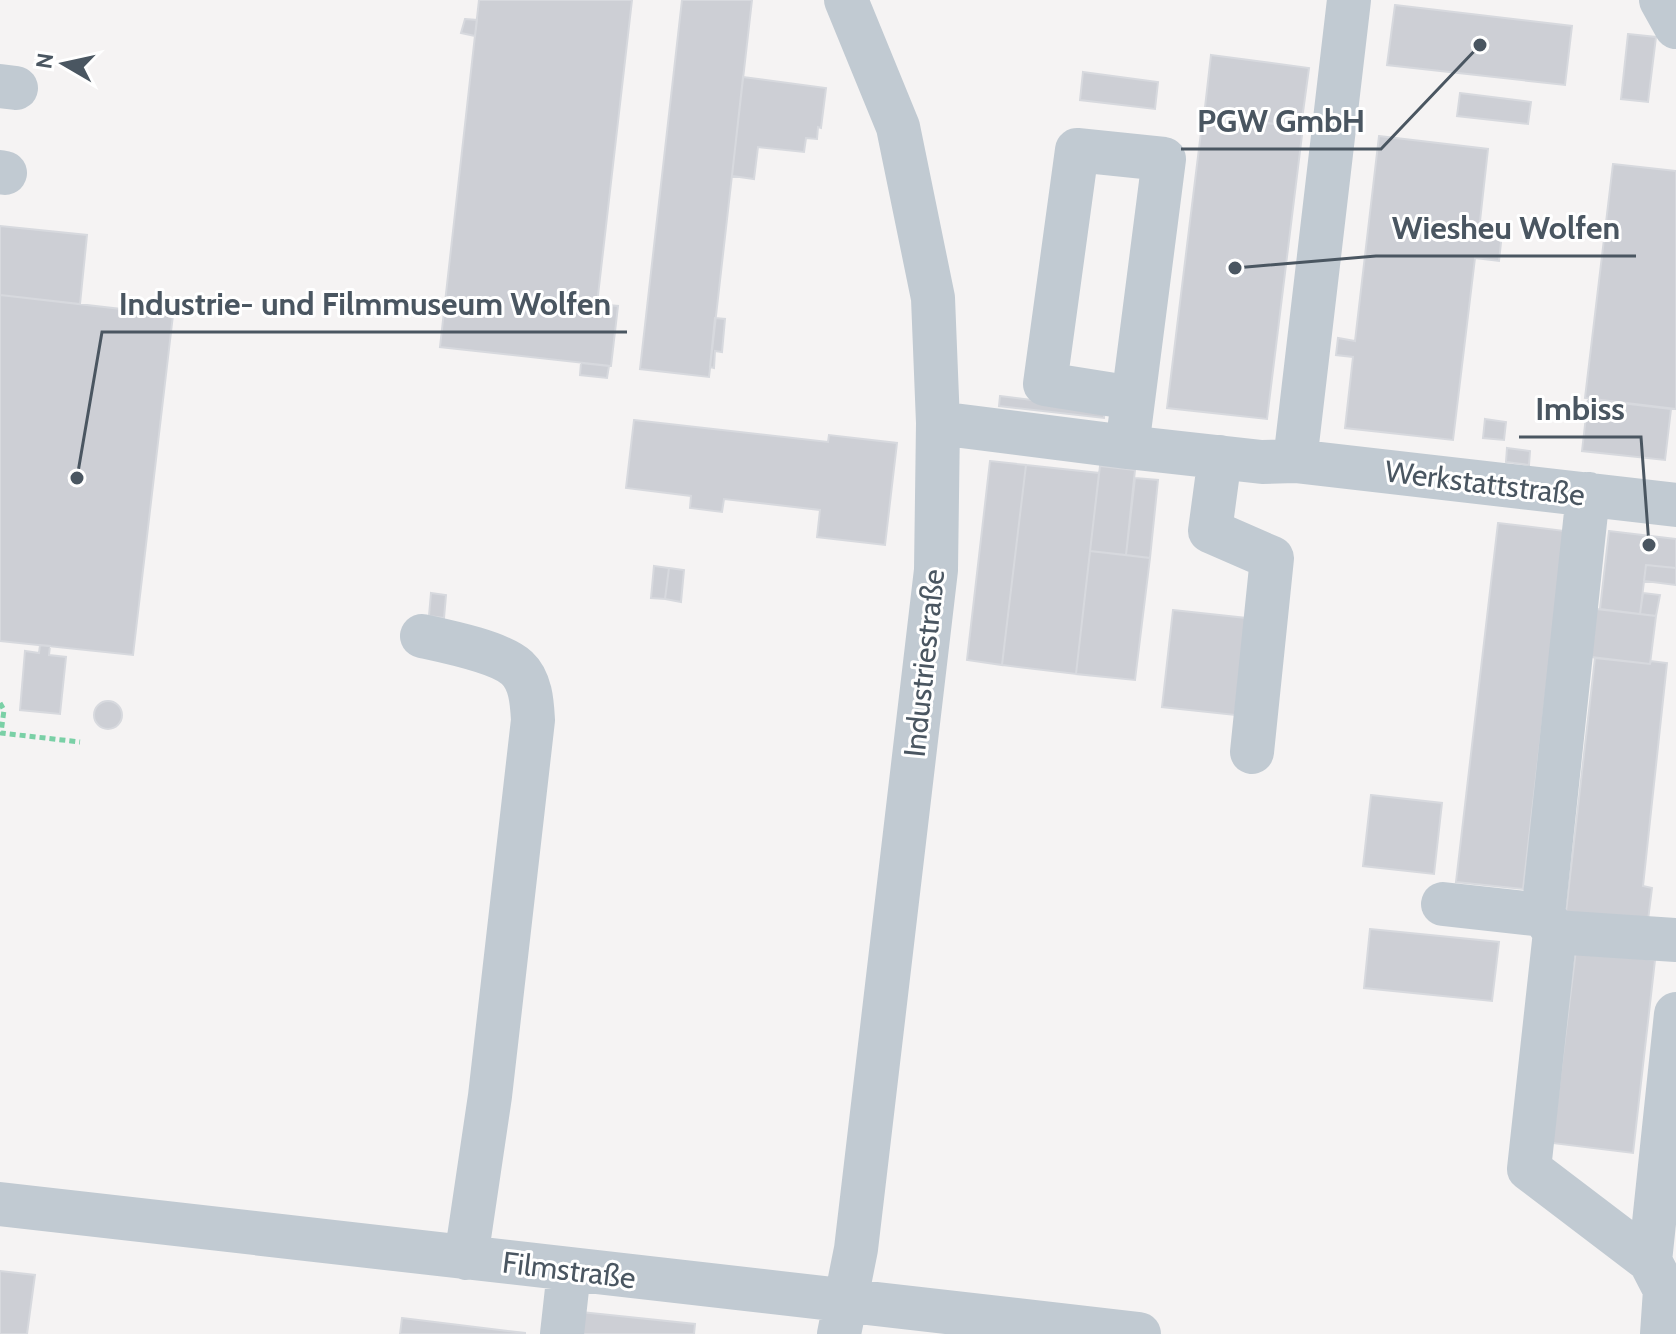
<svg xmlns="http://www.w3.org/2000/svg" width="1676" height="1334" font-family="Cabin,sans-serif">
<style>
.building{fill:#cdcfd5;stroke:#d7d9de;stroke-width:2}
.lines{fill:none;stroke-linecap:round;stroke-linejoin:round}
.path{stroke:#7ad0a6;stroke-width:5;stroke-dasharray:6 4;stroke-linecap:butt}
.minor{stroke:#c1cad2;stroke-width:44}
.labels{text-anchor:middle;dominant-baseline:central;stroke-width:6;stroke-linejoin:round;paint-order:stroke}
.street-label{font-size:30px;fill:#4a5661;stroke:#fff}
.leader{fill:none;stroke:#4a5661;stroke-width:3}
.callout-dot{fill:#4a5661;stroke:#fff;stroke-width:3}
.callout-label{font-size:32px;text-anchor:middle;font-weight:bold;fill:#4a5661;stroke:#fff;stroke-width:6;stroke-linejoin:round;paint-order:stroke}
</style>
<rect width="100%" height="100%" fill="#f5f3f3"/>
<path class="building" d="M 479,0 L 632,0 L 597,304 L 618,306 L 611,366 L 440,347 Z
M 682,0 L 752,0 L 709,377 L 640,369 Z
M 1395,5 L 1572,26 L 1565,85 L 1387,65 Z
M 465,19 L 477,20 L 475,36 L 461,33 Z
M 1628,34 L 1656,37 L 1648,102 L 1621,99 Z
M 1211,55 L 1309,68 L 1301,127 L 1204,116 Z
M 1083,72 L 1158,82 L 1155,109 L 1080,100 Z
M 743,77 L 826,88 L 821,128 L 818,127 L 817,139 L 806,138 L 804,152 L 758,147 L 754,179 L 732,176 Z
M 1460,93 L 1531,102 L 1528,124 L 1457,116 Z
M 1203,116 L 1303,127 L 1267,419 L 1167,408 Z
M 1379,136 L 1488,149 L 1480,221 L 1503,224 L 1499,261 L 1475,258 L 1453,440 L 1345,428 L 1353,357 L 1336,355 L 1338,338 L 1355,341 Z
M 1613,164 L 1676,171 L 1676,409 L 1585,398 Z
M 0,226 L 87,235 L 80,304 L 0,295 Z
M 0,295 L 173,315 L 133,655 L 0,641 Z
M 715,318 L 725,319 L 722,352 L 715,351 L 714,368 L 710,367 Z
M 581,363 L 609,366 L 607,378 L 580,375 Z
M 1000,396 L 1105,409 L 1104,418 L 999,406 Z
M 1588,399 L 1671,409 L 1665,460 L 1582,451 Z
M 1485,419 L 1506,422 L 1504,440 L 1483,438 Z
M 634,420 L 828,442 L 829,435 L 897,443 L 885,545 L 817,537 L 820,510 L 724,499 L 722,512 L 690,508 L 691,496 L 626,488 Z
M 1507,448 L 1530,451 L 1529,465 L 1506,462 Z
M 990,461 L 1026,465 L 1002,665 L 967,660 Z
M 1026,465 L 1099,473 L 1076,674 L 1002,665 Z
M 1100,466 L 1135,470 L 1126,555 L 1090,551 Z
M 1135,478 L 1158,480 L 1150,558 L 1126,555 Z
M 1498,523 L 1565,531 L 1523,889 L 1456,882 Z
M 1609,531 L 1676,539 L 1676,568 L 1646,565 L 1640,614 L 1600,609 Z
M 1090,551 L 1150,558 L 1135,680 L 1076,674 Z
M 1646,565 L 1676,568 L 1676,585 L 1644,581 Z
M 654,566 L 669,568 L 665,599 L 651,598 Z
M 669,568 L 684,570 L 681,602 L 665,599 Z
M 431,593 L 446,595 L 444,618 L 429,616 Z
M 1643,593 L 1660,595 L 1656,616 L 1640,614 Z
M 1596,609 L 1656,616 L 1650,664 L 1591,657 Z
M 1173,610 L 1246,618 L 1235,715 L 1162,707 Z
M 40,645 L 50,646 L 49,655 L 66,657 L 60,714 L 20,710 L 25,651 L 39,653 Z
M 1595,658 L 1650,664 L 1651,661 L 1667,663 L 1643,886 L 1652,888 L 1648,920 L 1566,912 Z
M94 715a14 14 0 1 1 28 0a14 14 0 1 1-28 0Z
M 1371,795 L 1442,803 L 1434,874 L 1363,866 Z
M 1370,929 L 1499,942 L 1492,1001 L 1364,988 Z
M 1576,950 L 1655,960 L 1633,1153 L 1552,1143 Z
M 0,1271 L 35,1275 L 27,1334 L 0,1334 Z
M 581,1312 L 695,1324 L 694,1334 L 579,1334 Z
M 402,1318 L 525,1333 L 525,1334 L 400,1334 Z"/>
<g class="lines">
<path class="path" d="M 0,703 L 4,710 L 1,733 L 80,742"/>
<path class="minor" d="M 1661,0 L 1676,27
M 0,86 L 16,88
M 0,172 L 5,173
M 938,423 L 1127,447 L 1164,159 L 1077,150 L 1045,384 L 1133,398
M 1127,447 L 1262,462 L 1295,461 L 1676,505
M 1220,457 L 1210,531 L 1272,558 L 1252,752
M 1295,461 L 1349,0
M 422,636 C 445,641 500,652 517,668 C 531,681 532,703 533,720 L 490,1096 L 466,1258
M 1443,904 L 1543,915
M 1555,932 L 1543,915 L 1588,494
M 0,1204 L 1139,1334
M 1650,1261 L 1529,1169 L 1555,932 L 1676,940
M 562,1334 L 569,1271
M 839,1334 L 856,1249 L 936,570 L 938,423 L 933,298 L 898,127 L 846,0
M 1662,1334 L 1665,1290 L 1650,1261 L 1676,1014"/>
</g>
<g class="labels">
<g class="street-label">
<text transform="translate(1485 483) rotate(7)">Werkstattstraße</text>
<text transform="translate(924 663) rotate(-84)">Industriestraße</text>
<text transform="translate(569 1270) rotate(7)">Filmstraße</text>
</g>
</g>
<path class="leader" d="M1480 45L1381 149H1181M1235 268L1376 256H1636M77 478L102 332H627M1649 545L1641 437H1519"/>
<g class="callout-dot">
<circle cx="1480" cy="45" r="8"/>
<circle cx="1235" cy="268" r="8"/>
<circle cx="77" cy="478" r="8"/>
<circle cx="1649" cy="545" r="8"/>
</g>
<g class="callout-label">
<text x="1281" y="132">PGW GmbH</text>
<text x="1506" y="239">Wiesheu Wolfen</text>
<text x="365" y="315">Industrie- und Filmmuseum Wolfen</text>
<text x="1580" y="420">Imbiss</text>
</g>
<g transform="translate(64 64) rotate(279)" stroke="#ffffff" stroke-width="6" paint-order="stroke">
<path d="M0-6L14 30L0 20L-14 30Z" fill="#4a5661"/>
<text y="-12" font-size="22" font-weight="bold" text-anchor="middle" fill="#4a5661">N</text>
</g>
</svg>
